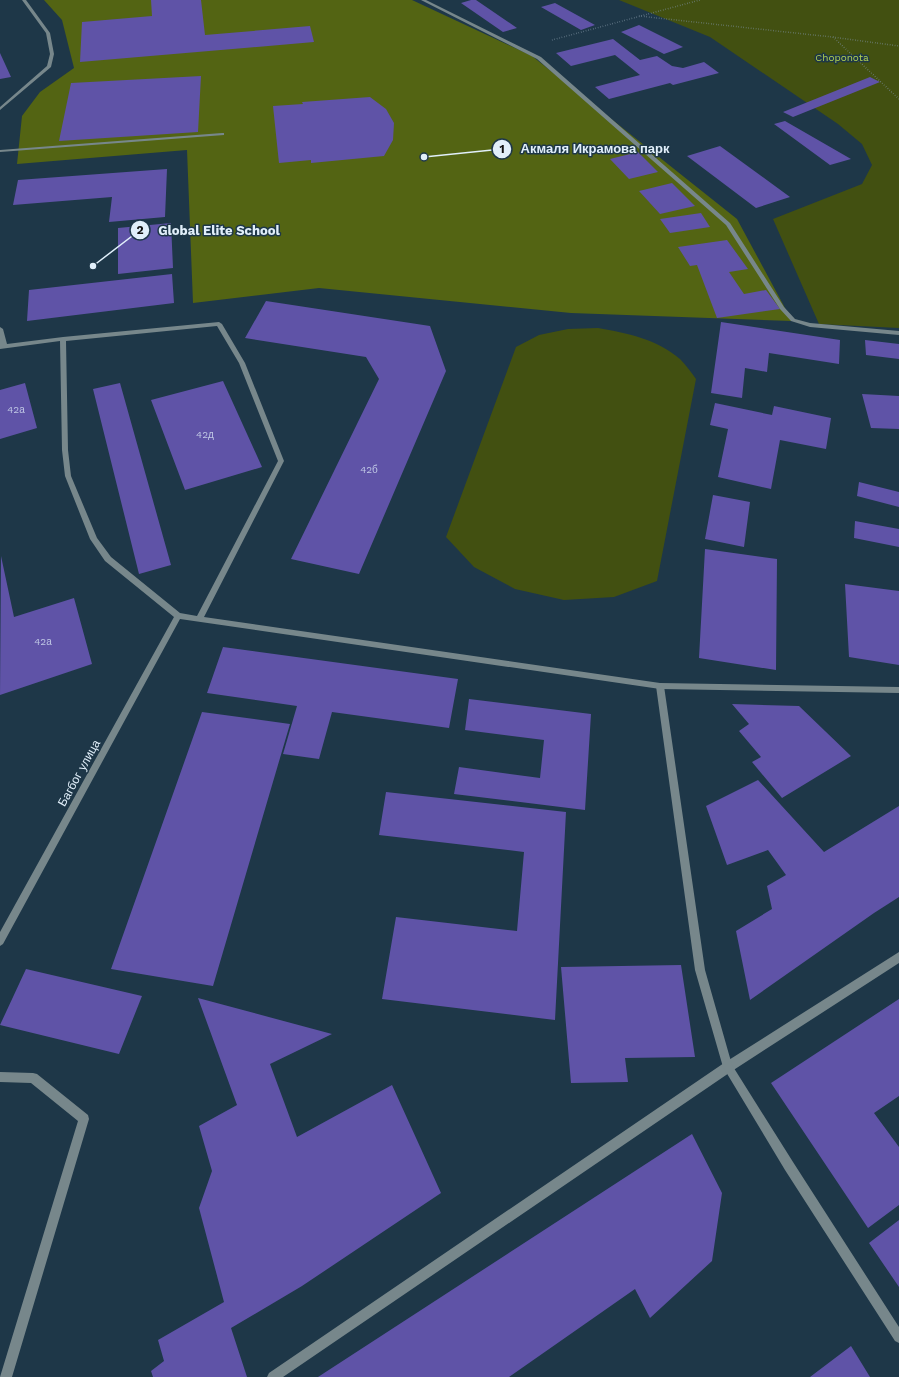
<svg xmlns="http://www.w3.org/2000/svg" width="899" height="1377" font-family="'Work Sans',sans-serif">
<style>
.green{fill:#425011}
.forest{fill:#536413}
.building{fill:#5f53a7}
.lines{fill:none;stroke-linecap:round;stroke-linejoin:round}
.path{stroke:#7e91a0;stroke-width:1.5;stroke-dasharray:0.5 2;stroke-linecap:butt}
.service{fill:#77878b;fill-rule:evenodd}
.minor{fill:#77878b;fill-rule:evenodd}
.labels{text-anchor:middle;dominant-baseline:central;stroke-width:3;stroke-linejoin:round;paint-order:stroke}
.far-park-label{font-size:10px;fill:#b5d451;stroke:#1e3748}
.number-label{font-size:10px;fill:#c0c8e5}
.street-label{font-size:12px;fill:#e1effa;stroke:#1e3748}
.leader{fill:none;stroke:#e1effa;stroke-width:1.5}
.callout-dot{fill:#e1effa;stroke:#1e3748;stroke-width:1.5}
.mark-label{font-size:12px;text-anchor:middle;font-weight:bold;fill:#111}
.callout-label{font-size:13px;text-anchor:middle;font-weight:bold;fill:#e1effa;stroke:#1e3748;stroke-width:3;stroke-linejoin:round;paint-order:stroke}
</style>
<rect width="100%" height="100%" fill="#1e3748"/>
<path class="green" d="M 619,0 L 899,0 L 899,328 L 819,324 L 773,219 L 862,184 L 872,165 L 862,144 L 838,124 L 710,37 Z
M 598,328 C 627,333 657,339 680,359 C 686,365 691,372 696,379 L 657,581 L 614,597 L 564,600 L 515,589 L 474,567 L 446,537 L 516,347 L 539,335 L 568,329 Z"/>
<path class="forest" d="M 44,0 L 412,0 L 532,56 L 737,219 L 792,321 L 571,313 L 319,288 L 193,303 L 187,150 L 17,164 L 22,116 L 40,92 L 74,68 L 62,20 Z"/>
<path class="building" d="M 151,0 L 201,0 L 205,35 L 310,26 L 314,42 L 80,62 L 82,22 L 152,16 Z
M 471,0 L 476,0 L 517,28 L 503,32 L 461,3 Z
M 555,3 L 595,25 L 581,30 L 541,7 Z
M 639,25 L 683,47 L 664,54 L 621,32 Z
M 613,39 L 640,60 L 657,56 L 672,66 L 683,68 L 704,62 L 719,73 L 673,85 L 670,83 L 609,99 L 595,87 L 640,75 L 615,55 L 571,66 L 556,53 Z
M 0,53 L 11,77 L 0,79 Z
M 201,76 L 198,132 L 59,141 L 71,83 Z
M 870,77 L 880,82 L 793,117 L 783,112 Z
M 370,97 L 386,109 L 394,123 L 393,140 L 384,156 L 311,163 L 311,160 L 279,163 L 273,106 L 303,104 L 302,102 Z
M 785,121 L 851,159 L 830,165 L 774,124 Z
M 720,146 L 790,197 L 756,208 L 687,156 Z
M 638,152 L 658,172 L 629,179 L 610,159 Z
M 167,169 L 165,217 L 109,222 L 112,197 L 13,205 L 18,180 Z
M 672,183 L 695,206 L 660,214 L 639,191 Z
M 701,213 L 710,227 L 670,233 L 660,219 Z
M 171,223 L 173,268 L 118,274 L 118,228 Z
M 727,240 L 748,269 L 729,272 L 744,294 L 766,290 L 780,309 L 717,318 L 697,265 L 690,266 L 678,247 Z
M 172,274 L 174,303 L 27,321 L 29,290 Z
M 266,301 L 430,326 L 446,371 L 359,574 L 291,559 L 379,379 L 366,357 L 245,338 Z
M 721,322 L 840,340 L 839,364 L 769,353 L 767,372 L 745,368 L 742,398 L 711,393 Z
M 865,340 L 899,344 L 899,359 L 866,355 Z
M 223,381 L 262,467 L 185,490 L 151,400 Z
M 25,383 L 37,428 L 0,439 L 0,390 Z
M 120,383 L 171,565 L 139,574 L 93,389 Z
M 862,394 L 899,396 L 899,429 L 871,428 Z
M 715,403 L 772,415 L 774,406 L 831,418 L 826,449 L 780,440 L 771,489 L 718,477 L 728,429 L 710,425 Z
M 859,482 L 899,492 L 899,507 L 857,496 Z
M 713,495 L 750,502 L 744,547 L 705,539 Z
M 855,521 L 899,529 L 899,547 L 854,538 Z
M 705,549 L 777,559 L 776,670 L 699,658 Z
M 1,556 L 14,617 L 74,598 L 92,664 L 0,695 Z
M 845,584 L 899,591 L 899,665 L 849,657 Z
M 223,647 L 458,679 L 449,728 L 332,712 L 319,759 L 283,754 L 297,706 L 207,693 Z
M 469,699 L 591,714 L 585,810 L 454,794 L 459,767 L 540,778 L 544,740 L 465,730 Z
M 732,704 L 799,706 L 851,756 L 782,798 L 752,762 L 761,757 L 739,731 L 749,724 Z
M 202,712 L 290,724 L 213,986 L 111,969 Z
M 758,780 L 824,852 L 899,806 L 899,897 L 874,913 L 750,1000 L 736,931 L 772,909 L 767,886 L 786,875 L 768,850 L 727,865 L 706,806 Z
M 386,792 L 566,812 L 555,1020 L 382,999 L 396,917 L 517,931 L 524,852 L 379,835 Z
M 681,965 L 695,1057 L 625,1058 L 628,1082 L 571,1083 L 561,967 Z
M 26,969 L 142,996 L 119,1054 L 0,1025 Z
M 198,998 L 332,1034 L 270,1064 L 297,1137 L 392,1085 L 441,1193 L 302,1286 L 231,1328 L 247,1377 L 153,1377 L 151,1371 L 164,1361 L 158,1340 L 224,1302 L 199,1208 L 212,1171 L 199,1126 L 237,1105 Z
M 899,999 L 899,1096 L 874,1113 L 899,1147 L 899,1205 L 868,1228 L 771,1083 Z
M 692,1134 L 722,1193 L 712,1261 L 650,1318 L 635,1289 L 509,1377 L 318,1377 Z
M 899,1220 L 899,1287 L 869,1243 Z
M 851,1346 L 870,1377 L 810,1377 Z"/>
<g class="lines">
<path class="path" d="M 639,16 L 832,37 L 899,46
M 833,37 L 899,99
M 552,40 L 700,0"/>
<path class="service" d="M 22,0 L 26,0 L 50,33 L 54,54 L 51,67 L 0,110 L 0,107 L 47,66 L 50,54 L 46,33 Z
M 222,133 L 224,133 L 224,135 L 0,152 L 0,150 Z
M 219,322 L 222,324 L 245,363 L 284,461 L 204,617 L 660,683 L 899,687 L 899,693 L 660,689 L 180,619 L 3,944 L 0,946 L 0,932 L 174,617 L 105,561 L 90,539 L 65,476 L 62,450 L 60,341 L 0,349 L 0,327 L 3,329 L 7,344 L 63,337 ZM 217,326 L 239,363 L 278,461 L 197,616 L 180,613 L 111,557 L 97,538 L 71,476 L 68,450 L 66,341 Z
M 899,952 L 899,963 L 732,1071 L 283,1377 L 267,1377 L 269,1373 L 724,1063 Z
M 0,1072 L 33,1073 L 37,1074 L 88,1115 L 89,1119 L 12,1377 L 0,1377 L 78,1121 L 31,1083 L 0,1082 Z"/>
<path class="minor" d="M 421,0 L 426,0 L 541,57 L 730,223 L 784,307 L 795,319 L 810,323 L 899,331 L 899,335 L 810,327 L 791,321 L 780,309 L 726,225 L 537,59 Z
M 660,683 L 663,684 L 664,686 L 705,970 L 732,1065 L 793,1162 L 899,1327 L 899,1343 L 895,1341 L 785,1170 L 723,1067 L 695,970 L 656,686 L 657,684 Z"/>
</g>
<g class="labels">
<g class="far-park-label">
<text x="842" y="57">Choponota</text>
</g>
<g class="number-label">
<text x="16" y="409">42а</text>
<text x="205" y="434">42д</text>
<text x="369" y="469">42б</text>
<text x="43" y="641">42а</text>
</g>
<g class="street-label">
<text transform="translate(79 773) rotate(-61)">Багбог улица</text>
</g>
</g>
<path class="leader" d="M424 157L502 149M93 266L140 230"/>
<g class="callout-dot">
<circle cx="424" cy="157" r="4"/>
<circle cx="93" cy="266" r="4"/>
<circle cx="502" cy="149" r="10"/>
<circle cx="140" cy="230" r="10"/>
</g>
<g class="mark-label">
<text x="502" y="153">1</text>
<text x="140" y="234">2</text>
</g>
<g class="callout-label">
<text x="595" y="153">Акмаля Икрамова парк</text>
<text x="219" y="235">Global Elite School</text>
</g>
</svg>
